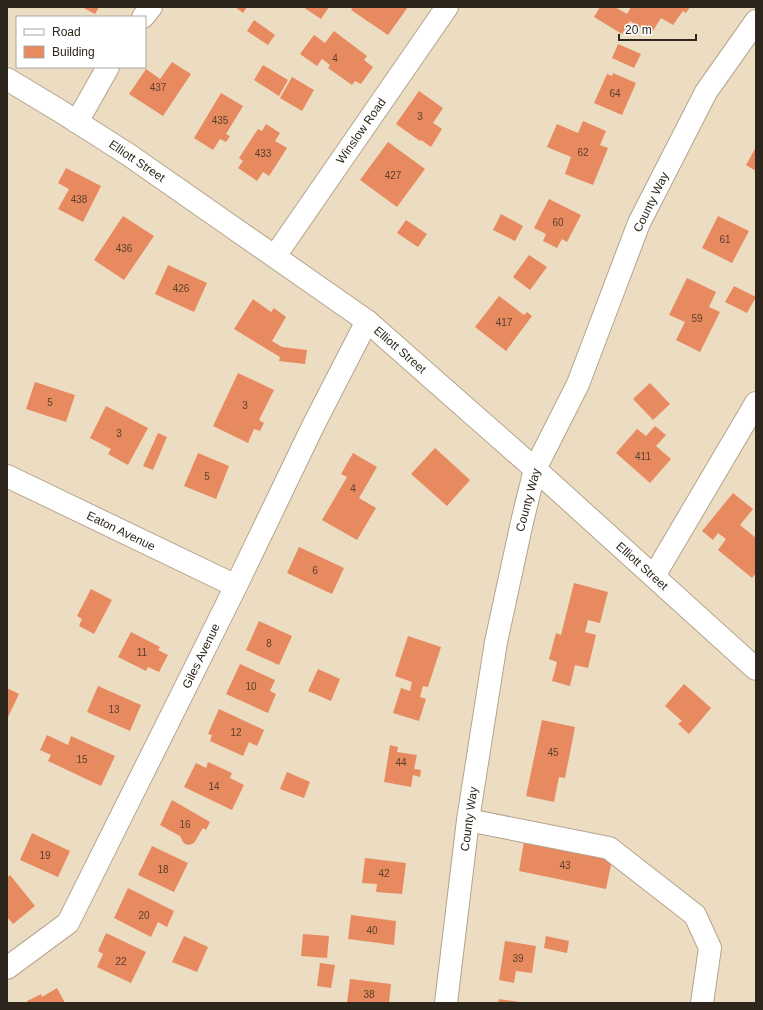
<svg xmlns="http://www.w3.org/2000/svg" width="763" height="1010" font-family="Arial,sans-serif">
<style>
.building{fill:#e88a5f}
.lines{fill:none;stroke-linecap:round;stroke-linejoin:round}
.minor-casing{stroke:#b4a48c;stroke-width:24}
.major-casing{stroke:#b4a48c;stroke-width:24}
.minor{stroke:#fff;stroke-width:22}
.major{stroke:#fff;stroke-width:22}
.labels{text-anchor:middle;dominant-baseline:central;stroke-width:3.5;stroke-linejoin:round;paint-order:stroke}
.number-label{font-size:10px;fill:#5b3f2d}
.street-label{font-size:12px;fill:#2c261c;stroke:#fff}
</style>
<rect width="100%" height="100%" fill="#ecdcc2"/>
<path class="building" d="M 82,7 L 99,7 L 95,14 Z
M 235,7 L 247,7 L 243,13 Z
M 303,7 L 329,7 L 321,19 Z
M 353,7 L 408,7 L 388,35 L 351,10 Z
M 600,7 L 615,7 L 627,14 L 631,7 L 690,7 L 686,13 L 683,11 L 673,25 L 661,18 L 651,34 L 630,21 L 622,34 L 594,17 Z
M 254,20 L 275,35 L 268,45 L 247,31 Z
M 334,31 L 367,56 L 364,60 L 373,67 L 361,84 L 355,81 L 352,85 L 328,68 L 330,65 L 322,59 L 317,66 L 300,54 L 314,35 L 325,43 Z
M 618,44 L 641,54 L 634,68 L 612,58 Z
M 172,62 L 191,74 L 163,116 L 129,94 L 146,69 L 160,79 Z
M 263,65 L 288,80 L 279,96 L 254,80 Z
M 613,73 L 636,83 L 622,115 L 594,103 L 607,74 L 612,76 Z
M 292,77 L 314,90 L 302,111 L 280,98 Z
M 419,91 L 443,108 L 433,123 L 442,129 L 431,147 L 421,140 L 420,141 L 396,124 Z
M 221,93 L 243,106 L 226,134 L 230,136 L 226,142 L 220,139 L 213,150 L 194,138 Z
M 583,121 L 606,131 L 600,145 L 608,148 L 593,185 L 565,174 L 571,157 L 547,147 L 557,124 L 578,133 Z
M 266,124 L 280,133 L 275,141 L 287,148 L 269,176 L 263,172 L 257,181 L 238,168 L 243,161 L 239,158 L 258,129 L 262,131 Z
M 388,142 L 425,169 L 397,207 L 360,180 Z
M 756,147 L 756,171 L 746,165 Z
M 66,168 L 101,186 L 83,222 L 58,209 L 69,189 L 58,183 Z
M 549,199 L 581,215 L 567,242 L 562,239 L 557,248 L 543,241 L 546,234 L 534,228 Z
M 501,214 L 523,226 L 515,241 L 493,230 Z
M 123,216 L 154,236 L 124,280 L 94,260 Z
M 718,216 L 749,231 L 732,263 L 702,248 Z
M 406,220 L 427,234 L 418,247 L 397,233 Z
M 529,255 L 547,267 L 530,290 L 513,277 Z
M 168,265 L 207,283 L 194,312 L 155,294 Z
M 687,278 L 716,292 L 709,307 L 720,312 L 700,352 L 676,340 L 685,322 L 669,315 Z
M 734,286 L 756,297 L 747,313 L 725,302 Z
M 499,296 L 524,315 L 527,312 L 532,316 L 506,351 L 475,327 Z
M 253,299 L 271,312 L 274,308 L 286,317 L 272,341 L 282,347 L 307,350 L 305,364 L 279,361 L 280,357 L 234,329 Z
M 238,373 L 274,390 L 259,420 L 264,423 L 260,431 L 254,429 L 248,443 L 213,426 Z
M 35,382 L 75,395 L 66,422 L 26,409 Z
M 650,383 L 670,404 L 653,420 L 633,399 Z
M 106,406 L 148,428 L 128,465 L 108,454 L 111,449 L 90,438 Z
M 655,426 L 666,435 L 656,446 L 671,459 L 650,483 L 616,453 L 637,429 L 646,436 Z
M 158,433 L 167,437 L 153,470 L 143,466 Z
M 435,448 L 470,480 L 447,506 L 411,474 Z
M 198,453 L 229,466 L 216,499 L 184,486 Z
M 353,453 L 377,467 L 359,498 L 376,508 L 357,540 L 322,520 L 347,477 L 341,474 Z
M 733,493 L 753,509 L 740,525 L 756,538 L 756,573 L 752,578 L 718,550 L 726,539 L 718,533 L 713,540 L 702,531 Z
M 299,547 L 344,568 L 332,594 L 287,573 Z
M 574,583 L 608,592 L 600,623 L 588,620 L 585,632 L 596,635 L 588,668 L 575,665 L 570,686 L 552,681 L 557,662 L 549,659 L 556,633 L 561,635 Z
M 91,589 L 112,600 L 94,634 L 79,626 L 82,619 L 77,616 Z
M 259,621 L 292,636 L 279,665 L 246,650 Z
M 131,632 L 160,647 L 158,650 L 168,655 L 159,672 L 148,667 L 146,671 L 118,657 Z
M 408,636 L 441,647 L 428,687 L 423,686 L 420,697 L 426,699 L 419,721 L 393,713 L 401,688 L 410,691 L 412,682 L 395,676 Z
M 240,664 L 275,680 L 270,691 L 276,694 L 268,713 L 226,694 Z
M 318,669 L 340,679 L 331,701 L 308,691 Z
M 684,684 L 711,708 L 689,734 L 678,724 L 682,721 L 665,706 Z
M 98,686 L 141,705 L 130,731 L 87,712 Z
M 7,688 L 19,694 L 7,719 Z
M 219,709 L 264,730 L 257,746 L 249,742 L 243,756 L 210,741 L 212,735 L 208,734 Z
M 542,720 L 575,727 L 565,778 L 559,777 L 554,802 L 526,796 Z
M 47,735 L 68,745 L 71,736 L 115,756 L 101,786 L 48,761 L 51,755 L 40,750 Z
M 390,745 L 398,747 L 397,752 L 417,755 L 414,769 L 421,770 L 420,777 L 413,775 L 411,787 L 384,782 Z
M 208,762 L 232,773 L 230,778 L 244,785 L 232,810 L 184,787 L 196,763 L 206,768 Z
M 287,772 L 310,782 L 304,798 L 280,789 Z
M 172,800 L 210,822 L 206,830 L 203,828 L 194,843 L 189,845 L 185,844 L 183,842 L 180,836 L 160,825 Z
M 32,833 L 70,851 L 58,877 L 20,860 Z
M 524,841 L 578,846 L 577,853 L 612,860 L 606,889 L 519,871 Z
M 152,846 L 188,863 L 174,892 L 138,875 Z
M 365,858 L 406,863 L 402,894 L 376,892 L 377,884 L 362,883 Z
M 10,875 L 35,906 L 13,924 L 7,917 L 7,878 Z
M 128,888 L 174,911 L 167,927 L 158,922 L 151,937 L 114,918 Z
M 351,915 L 396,921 L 394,945 L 348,939 Z
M 106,933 L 146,952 L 131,983 L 97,967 L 103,954 L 98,951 Z
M 303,934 L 329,936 L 327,958 L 301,956 Z
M 184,936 L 208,947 L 197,972 L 172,962 Z
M 546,936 L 569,941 L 567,953 L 544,948 Z
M 505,941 L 536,946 L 532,973 L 516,971 L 514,983 L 499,980 Z
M 320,963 L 335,965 L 331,988 L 317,986 Z
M 350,979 L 391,984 L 389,1003 L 347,1003 Z
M 57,988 L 65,1003 L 28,1003 L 27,1001 L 41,994 L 42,997 Z
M 499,999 L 519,1002 L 519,1003 L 498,1003 Z"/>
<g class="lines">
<defs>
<path id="minor" d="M 143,17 L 151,7
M 77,122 L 108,67
M 275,256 L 447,7
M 7,476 L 236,586
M 654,576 L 756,403
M 468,820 L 609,848 L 695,915 L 710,948 L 702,1003
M 7,968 L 68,923 L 236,586 L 314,424 L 367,321
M 446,1003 L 468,820 L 496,642 L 522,522 L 535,469 L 578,384 L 639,223 L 706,92 L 756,21"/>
<path id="major" d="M 7,79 L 60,111 L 129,155 L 367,321 L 535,469 L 756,669"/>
</defs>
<use href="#minor" class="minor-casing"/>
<use href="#major" class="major-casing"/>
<use href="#minor" class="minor"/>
<use href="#major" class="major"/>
</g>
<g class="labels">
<g class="number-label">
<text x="335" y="58">4</text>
<text x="158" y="87">437</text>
<text x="615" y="93">64</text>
<text x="420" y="116">3</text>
<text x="220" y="120">435</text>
<text x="583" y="152">62</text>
<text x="263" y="153">433</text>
<text x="393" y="175">427</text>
<text x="79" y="199">438</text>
<text x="558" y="222">60</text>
<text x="725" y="239">61</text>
<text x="124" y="248">436</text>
<text x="181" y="288">426</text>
<text x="697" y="318">59</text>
<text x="504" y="322">417</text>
<text x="50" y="402">5</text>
<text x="245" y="405">3</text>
<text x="119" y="433">3</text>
<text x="643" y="456">411</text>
<text x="207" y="476">5</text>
<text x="353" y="488">4</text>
<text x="315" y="570">6</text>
<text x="269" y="643">8</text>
<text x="142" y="652">11</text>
<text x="251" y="686">10</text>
<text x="114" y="709">13</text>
<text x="236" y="732">12</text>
<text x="553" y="752">45</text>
<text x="82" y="759">15</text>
<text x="401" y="762">44</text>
<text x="214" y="786">14</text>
<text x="185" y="824">16</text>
<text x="45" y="855">19</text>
<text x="565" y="865">43</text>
<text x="163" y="869">18</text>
<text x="384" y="873">42</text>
<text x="144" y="915">20</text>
<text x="372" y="930">40</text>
<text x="518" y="958">39</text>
<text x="121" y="961">22</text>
<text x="369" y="994">38</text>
</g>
<g class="street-label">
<text transform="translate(361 131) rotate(-55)">Winslow Road</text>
<text transform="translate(137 161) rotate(34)">Elliott Street</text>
<text transform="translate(651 202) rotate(-64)">County Way</text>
<text transform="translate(400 350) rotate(41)">Elliott Street</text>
<text transform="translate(528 500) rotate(-75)">County Way</text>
<text transform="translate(121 531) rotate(26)">Eaton Avenue</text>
<text transform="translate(642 566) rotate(42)">Elliott Street</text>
<text transform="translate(201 656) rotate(-64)">Giles Avenue</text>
<text transform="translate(469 819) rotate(-82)">County Way</text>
</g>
</g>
<rect width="763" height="1010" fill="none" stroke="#2c261c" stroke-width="16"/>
<rect x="16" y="16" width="130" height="52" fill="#ffffff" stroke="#aba8a4"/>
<rect x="24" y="29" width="20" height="6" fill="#ffffff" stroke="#aba8a4"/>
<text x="52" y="36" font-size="12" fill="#2c261c">Road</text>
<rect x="24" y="46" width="20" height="12" fill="#e88a5f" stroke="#aba8a4"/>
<text x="52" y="56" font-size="12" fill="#2c261c">Building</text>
<path d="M619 34v6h77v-6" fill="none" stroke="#2c261c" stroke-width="2"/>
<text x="625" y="34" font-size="12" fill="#2c261c" stroke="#ffffff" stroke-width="3" paint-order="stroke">20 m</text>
</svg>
